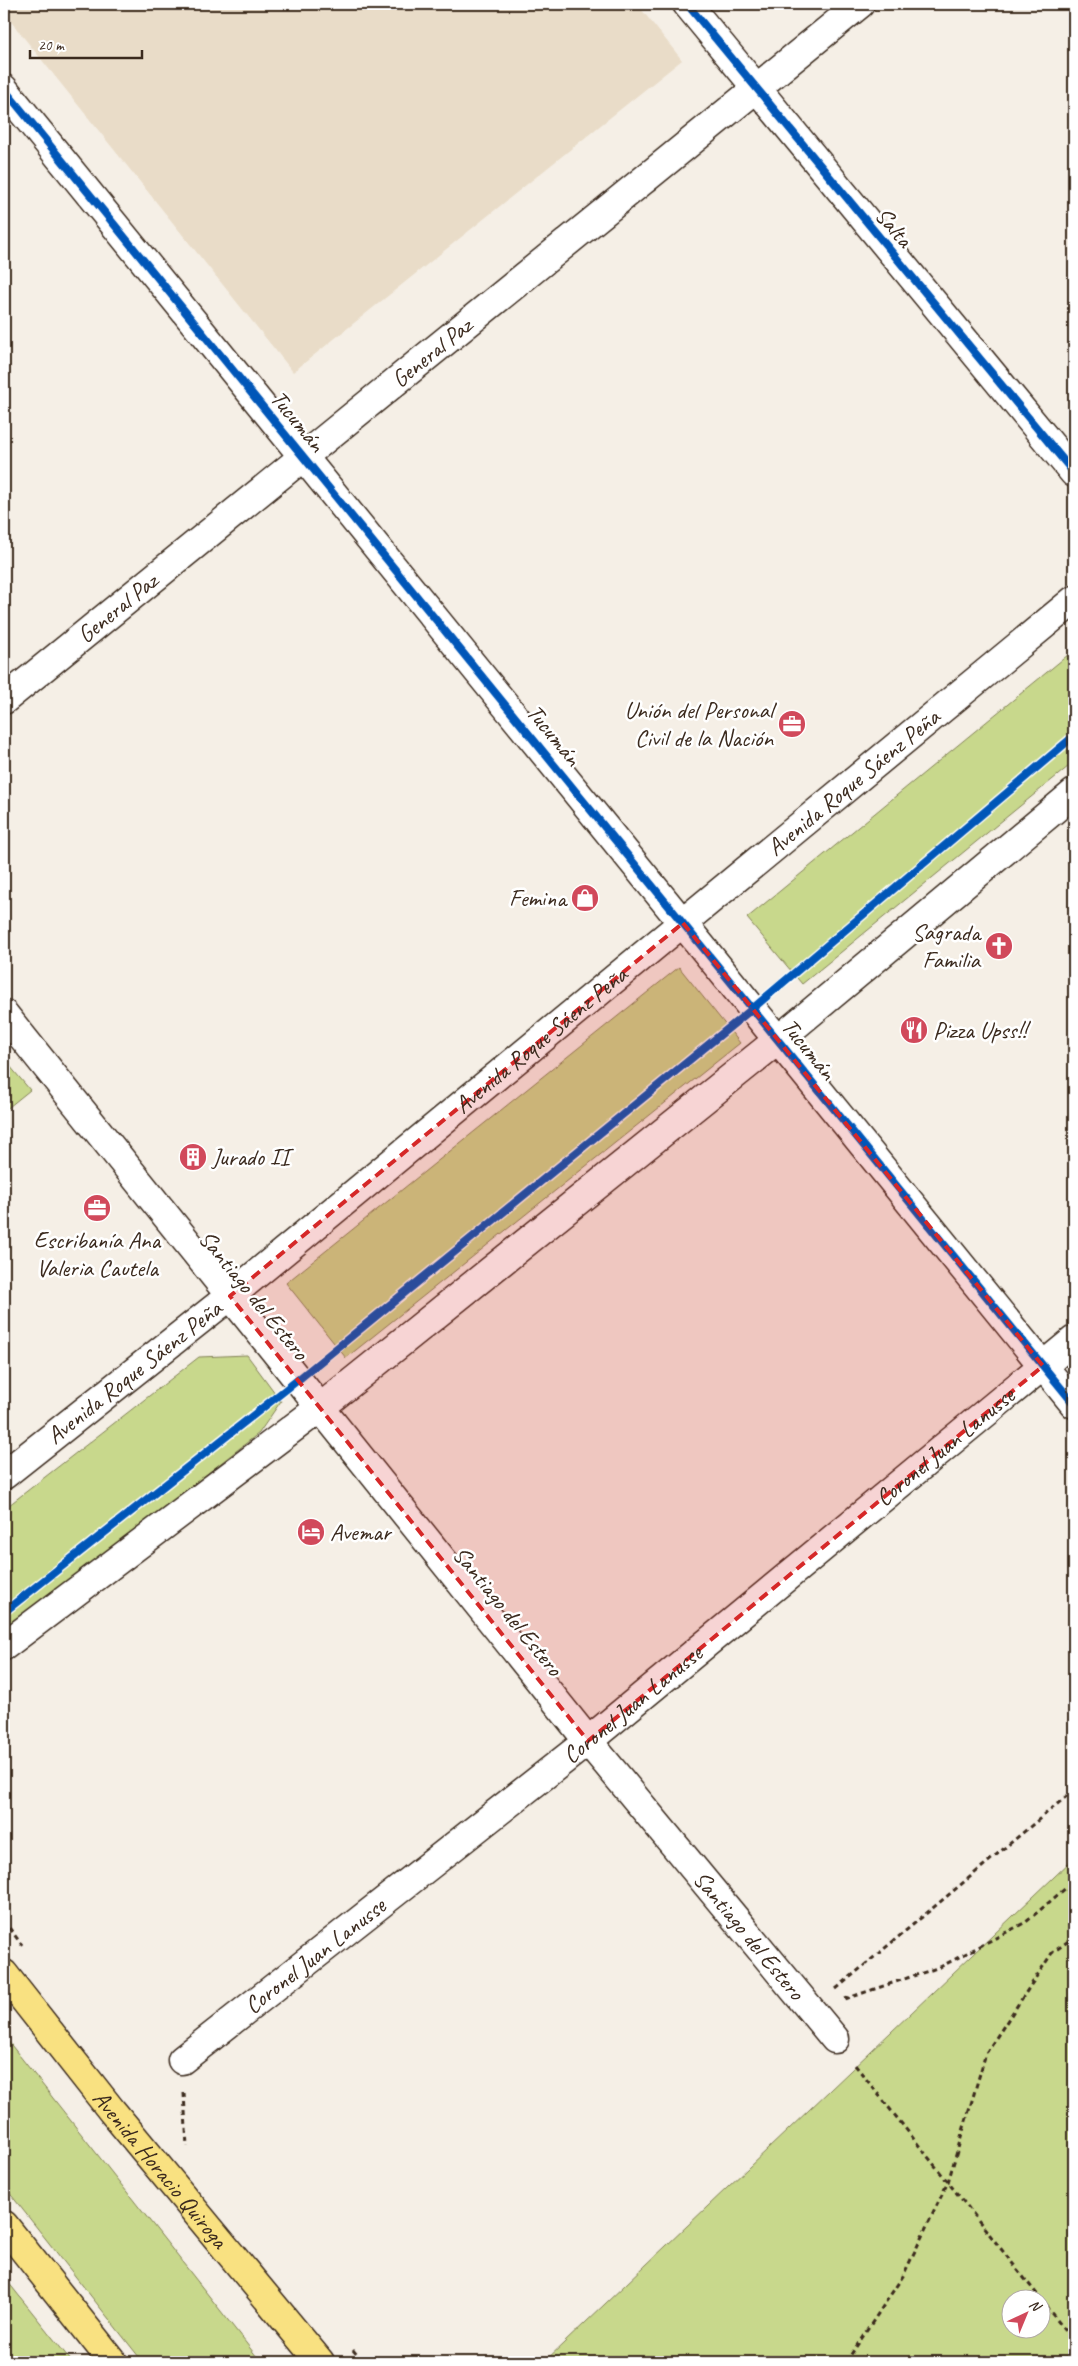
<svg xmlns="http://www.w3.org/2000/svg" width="1078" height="2366" font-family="Caveat,sans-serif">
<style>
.built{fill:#e9dcc8}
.green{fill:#c8d88c;stroke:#828155;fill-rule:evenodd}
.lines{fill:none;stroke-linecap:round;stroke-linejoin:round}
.street-casing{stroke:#3b2a1e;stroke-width:31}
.secondary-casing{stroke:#3b2a1e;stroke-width:31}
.primary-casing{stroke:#3b2a1e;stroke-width:31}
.path{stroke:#3b2a1e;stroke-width:3;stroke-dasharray:5 4;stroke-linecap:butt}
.street{stroke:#fff;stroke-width:28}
.secondary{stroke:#fff;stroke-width:28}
.primary{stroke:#f9e181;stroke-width:28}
.cycleway-casing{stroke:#fff;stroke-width:11}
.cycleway{stroke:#0057b8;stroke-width:8}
.marked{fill:#d62828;fill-opacity:0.2;stroke:#d62828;stroke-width:4;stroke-dasharray:10 6;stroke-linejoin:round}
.labels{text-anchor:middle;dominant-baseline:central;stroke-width:5;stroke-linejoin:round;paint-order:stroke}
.street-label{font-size:24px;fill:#3b2a1e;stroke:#fff}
.poi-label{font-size:24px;fill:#3b2a1e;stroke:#fff;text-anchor:end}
</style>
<rect width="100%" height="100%" fill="#f5efe6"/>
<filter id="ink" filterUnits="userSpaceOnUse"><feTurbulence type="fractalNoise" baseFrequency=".02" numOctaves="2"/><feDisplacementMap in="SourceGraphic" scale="10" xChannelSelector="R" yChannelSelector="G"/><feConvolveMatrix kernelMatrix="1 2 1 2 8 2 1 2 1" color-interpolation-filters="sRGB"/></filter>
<g filter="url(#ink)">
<path class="built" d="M 4,4 L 637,4 L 682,60 L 293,372 L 4,13 Z"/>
<path class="green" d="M 1074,650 L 1074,762 L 802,984 L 747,918 Z
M 679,967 L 740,1043 L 346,1358 L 286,1283 Z
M 4,1059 L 30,1090 L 4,1111 Z
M 247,1355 L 281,1401 L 259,1433 L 4,1634 L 4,1509 L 199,1357 Z
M 1074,1858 L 1074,2362 L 544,2362 ZM 1040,2298 L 1040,2328 L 1010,2328 L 1010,2298 Z
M 4,2036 L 261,2362 L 143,2362 L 4,2186 Z
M 4,2277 L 72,2362 L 4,2362 Z"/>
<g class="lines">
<defs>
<g id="street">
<path d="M 687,4 L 1074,473"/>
<path d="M 4,89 L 1074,1404"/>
<path id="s1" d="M 4,700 L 860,4"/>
<path id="s2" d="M 4,1014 L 588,1741 L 835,2039"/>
<path id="s3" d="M 182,2060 L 588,1741 L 1074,1340"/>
</g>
<g id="secondary">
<path id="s4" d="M 4,1475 L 230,1296 L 1074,600"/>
<path d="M 4,1646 L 321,1407 L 778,1040 L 1074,793"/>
</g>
<g id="primary">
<path id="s5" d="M 4,1974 L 112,2111 L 320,2362"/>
<path d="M 4,2225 L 113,2362"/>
</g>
</defs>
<use href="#street" class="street-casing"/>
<use href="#secondary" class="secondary-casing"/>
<use href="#primary" class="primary-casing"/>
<path class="path" d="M 4,1921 L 22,1945
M 836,1989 L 1074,1790
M 845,1999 L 940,1967 L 1026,1922 L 1074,1881
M 855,2065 L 1040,2298
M 184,2093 L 187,2147
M 1040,2299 L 1074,2341
M 353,2350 L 363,2362
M 846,2362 L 903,2276 L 948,2182 L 986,2053 L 1052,1953 L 1074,1937"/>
<use href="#street" class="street"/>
<use href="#secondary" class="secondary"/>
<use href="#primary" class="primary"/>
<defs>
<path id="cycleway" d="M 687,4 L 1074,473
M 4,89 L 1074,1404
M 4,1612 L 299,1379 L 752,1009 L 1074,736"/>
</defs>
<use href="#cycleway" class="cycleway-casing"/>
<use href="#cycleway" class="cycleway"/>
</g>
</g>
<path class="marked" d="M 683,923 L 1043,1366 L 588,1741 L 230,1296 Z"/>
<defs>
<symbol id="office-disc" viewBox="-11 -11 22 22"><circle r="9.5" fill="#d1495b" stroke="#fff"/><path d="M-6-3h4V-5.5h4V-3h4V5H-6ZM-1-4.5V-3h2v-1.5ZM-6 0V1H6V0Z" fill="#fff"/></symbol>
<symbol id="shop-disc" viewBox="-11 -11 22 22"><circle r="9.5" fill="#d1495b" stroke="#fff"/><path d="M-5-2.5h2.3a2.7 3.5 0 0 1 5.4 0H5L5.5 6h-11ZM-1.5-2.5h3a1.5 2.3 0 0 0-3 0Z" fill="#fff"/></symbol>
<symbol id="church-disc" viewBox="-11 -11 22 22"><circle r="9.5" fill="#d1495b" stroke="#fff"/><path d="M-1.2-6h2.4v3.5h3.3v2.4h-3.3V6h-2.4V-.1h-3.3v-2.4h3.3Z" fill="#fff"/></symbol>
<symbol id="restaurant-disc" viewBox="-11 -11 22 22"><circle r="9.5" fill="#d1495b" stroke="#fff"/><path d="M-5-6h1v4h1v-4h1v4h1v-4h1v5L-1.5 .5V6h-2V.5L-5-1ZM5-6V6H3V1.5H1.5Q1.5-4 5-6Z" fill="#fff"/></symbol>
<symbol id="building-disc" viewBox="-11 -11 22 22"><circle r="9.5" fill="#d1495b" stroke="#fff"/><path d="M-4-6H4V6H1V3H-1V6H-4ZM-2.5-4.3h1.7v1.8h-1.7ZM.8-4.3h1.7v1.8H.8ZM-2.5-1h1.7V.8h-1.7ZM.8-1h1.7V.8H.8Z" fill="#fff"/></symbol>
<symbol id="hotel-disc" viewBox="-11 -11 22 22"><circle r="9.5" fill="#d1495b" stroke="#fff"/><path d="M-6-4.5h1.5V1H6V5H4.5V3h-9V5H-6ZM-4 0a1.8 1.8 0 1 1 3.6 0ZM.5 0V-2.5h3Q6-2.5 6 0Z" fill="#fff"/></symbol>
</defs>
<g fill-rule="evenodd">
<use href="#office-disc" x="776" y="708" width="32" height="32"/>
<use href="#shop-disc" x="569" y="882" width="32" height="32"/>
<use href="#church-disc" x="983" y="930" width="32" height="32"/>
<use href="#restaurant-disc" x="898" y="1014" width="32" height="32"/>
<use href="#building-disc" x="177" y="1141" width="32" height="32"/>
<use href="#office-disc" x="81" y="1192" width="32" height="32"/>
<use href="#hotel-disc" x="295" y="1516" width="32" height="32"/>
</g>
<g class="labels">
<g class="street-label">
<text transform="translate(894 227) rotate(50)">Salta</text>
<text stroke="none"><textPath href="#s1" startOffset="551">General Paz</textPath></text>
<text transform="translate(298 421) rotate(51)">Tucumán</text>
<text stroke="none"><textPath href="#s1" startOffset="146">General Paz</textPath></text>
<text transform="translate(554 735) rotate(51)">Tucumán</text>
<text stroke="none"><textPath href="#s4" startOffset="1096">Avenida Roque Sáenz Peña</textPath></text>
<text stroke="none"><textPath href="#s4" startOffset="691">Avenida Roque Sáenz Peña</textPath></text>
<text transform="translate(809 1049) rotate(51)">Tucumán</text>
<text transform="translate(254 1295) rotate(51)">Santiago del Estero</text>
<text stroke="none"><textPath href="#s4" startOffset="166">Avenida Roque Sáenz Peña</textPath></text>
<text stroke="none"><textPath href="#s3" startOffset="979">Coronel Juan Lanusse</textPath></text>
<text transform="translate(508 1611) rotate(51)">Santiago del Estero</text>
<text stroke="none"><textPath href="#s3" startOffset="574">Coronel Juan Lanusse</textPath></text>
<text stroke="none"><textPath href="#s2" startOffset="1185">Santiago del Estero</textPath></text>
<text stroke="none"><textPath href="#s3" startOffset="169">Coronel Juan Lanusse</textPath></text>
<text stroke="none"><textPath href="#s5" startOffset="250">Avenida Horacio Quiroga</textPath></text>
</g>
<g class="poi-label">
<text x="773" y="710">Unión del Personal<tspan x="773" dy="28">Civil de la Nación</tspan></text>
<text x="566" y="898">Femina</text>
<text x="980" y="932">Sagrada<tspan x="980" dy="28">Familia</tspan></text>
<text x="933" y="1030" text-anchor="start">Pizza Upss!!</text>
<text x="212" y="1157" text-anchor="start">Jurado II</text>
<text x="97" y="1240" text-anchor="middle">Escribanía Ana<tspan x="97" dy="28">Valeria Cautela</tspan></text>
<text x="330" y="1532" text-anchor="start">Avemar</text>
</g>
</g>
<rect width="1078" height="2366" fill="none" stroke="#fff" stroke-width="20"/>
<rect x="10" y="10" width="1058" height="2346" fill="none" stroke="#3b2a1e" stroke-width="2" filter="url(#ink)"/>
<g transform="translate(1026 2314) rotate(44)"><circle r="24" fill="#ffffff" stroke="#b1aaa5"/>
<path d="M0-4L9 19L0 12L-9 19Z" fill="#d1495b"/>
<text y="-8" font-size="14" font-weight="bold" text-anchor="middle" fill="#3b2a1e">N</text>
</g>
<path d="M30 50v8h112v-8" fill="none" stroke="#3b2a1e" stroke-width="2.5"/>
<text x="38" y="50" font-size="15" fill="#3b2a1e" stroke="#ffffff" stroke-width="4" paint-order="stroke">20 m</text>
</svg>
